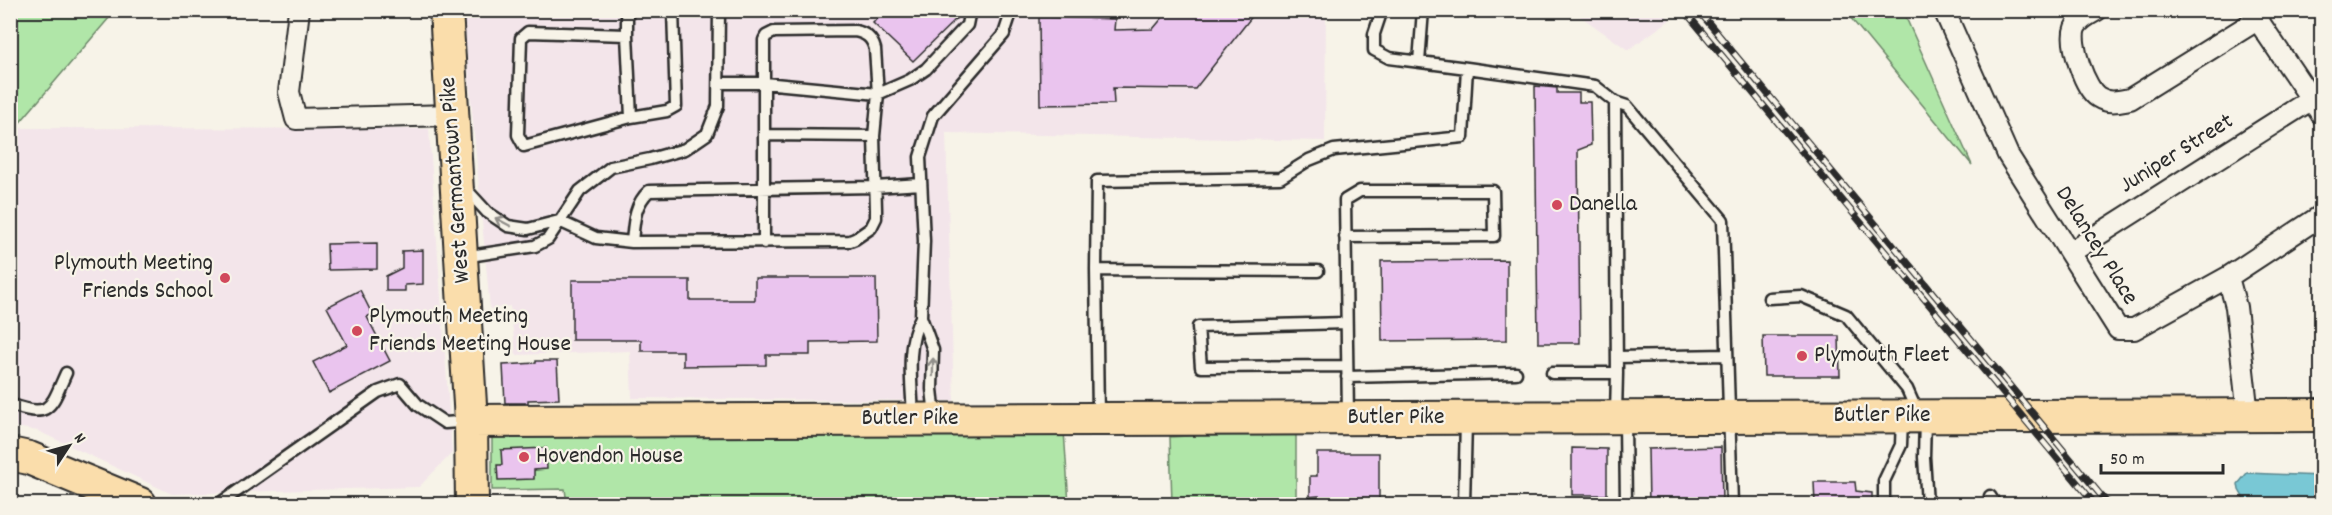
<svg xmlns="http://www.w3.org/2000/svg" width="2332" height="515" font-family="Dekko,sans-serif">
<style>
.built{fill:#f3e5ea}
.green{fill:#b0e6a8;stroke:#6e886a;stroke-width:1.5}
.water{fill:#79c8d5;stroke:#5a8991;stroke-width:1.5}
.building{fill:#eac4ee;stroke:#2b2b2b;stroke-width:1.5}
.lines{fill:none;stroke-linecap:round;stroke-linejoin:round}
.lane-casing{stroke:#2b2b2b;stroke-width:15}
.street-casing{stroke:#2b2b2b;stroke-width:24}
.primary-casing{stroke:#2b2b2b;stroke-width:36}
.lane{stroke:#f7f3e8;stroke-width:10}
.street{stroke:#f7f3e8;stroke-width:20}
.primary{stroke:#faddab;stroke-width:32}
.rail-casing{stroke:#2b2b2b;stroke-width:7}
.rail{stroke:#f7f3e8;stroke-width:4.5;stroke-dasharray:14;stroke-linecap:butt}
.oneway{stroke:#918f8a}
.poi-dot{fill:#d1495b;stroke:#f7f3e8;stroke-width:2}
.labels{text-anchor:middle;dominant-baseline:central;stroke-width:4.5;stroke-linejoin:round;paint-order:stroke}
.street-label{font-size:24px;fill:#2b2b2b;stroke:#f7f3e8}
.poi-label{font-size:24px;fill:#2b2b2b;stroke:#f7f3e8;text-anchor:start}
</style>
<rect width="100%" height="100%" fill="#f7f3e8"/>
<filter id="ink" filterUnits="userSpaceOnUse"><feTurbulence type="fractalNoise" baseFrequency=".0167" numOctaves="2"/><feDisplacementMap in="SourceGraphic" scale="12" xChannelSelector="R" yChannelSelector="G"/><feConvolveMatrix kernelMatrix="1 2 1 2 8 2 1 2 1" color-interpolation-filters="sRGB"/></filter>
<g filter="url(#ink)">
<path class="built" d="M 463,11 L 1326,11 L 1325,141 L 946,133 L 954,401 L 632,398 L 630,351 L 516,355 L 510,306 L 490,309 Z
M 1573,11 L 1662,11 L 1670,20 L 1628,50 Z
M 10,128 L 429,129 L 452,453 L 419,487 L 172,494 L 38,431 L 11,426 Z"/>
<path class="green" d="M 10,11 L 115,11 L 16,127 L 11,128 Z
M 1845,11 L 1903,11 L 1972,165 Z
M 1296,430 L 1296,504 L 1172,504 L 1170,437 Z
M 1064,431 L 1069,504 L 567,504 L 565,489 L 492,490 L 492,437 Z"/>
<path class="water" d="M 2247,473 L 2321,476 L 2321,504 L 2247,504 L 2239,490 L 2238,484 Z"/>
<path class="building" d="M 885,10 L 952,10 L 958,17 L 913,61 L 873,23 Z
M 1169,10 L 1257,10 L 1195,89 L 1113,88 L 1114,104 L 1040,105 L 1039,17 L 1115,19 L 1114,30 L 1153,29 Z
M 1535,86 L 1557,88 L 1557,93 L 1579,93 L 1579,102 L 1590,102 L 1591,145 L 1578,150 L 1580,343 L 1538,343 Z
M 377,243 L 377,269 L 328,270 L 327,244 Z
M 423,250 L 423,284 L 405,285 L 405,291 L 386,291 L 386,276 L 402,268 L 402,251 Z
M 1507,260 L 1507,340 L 1382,341 L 1381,261 Z
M 755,278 L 876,278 L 877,341 L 810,342 L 810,355 L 766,355 L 766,365 L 683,366 L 683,351 L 641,351 L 641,340 L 572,340 L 572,280 L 690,280 L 690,300 L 755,300 Z
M 360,290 L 372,314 L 367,317 L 390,361 L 329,393 L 313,362 L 347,345 L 327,307 Z
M 1763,336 L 1839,336 L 1840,376 L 1764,376 Z
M 536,361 L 557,361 L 559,399 L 528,400 L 528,403 L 505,403 L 503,365 L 536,363 Z
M 1721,447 L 1722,504 L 1649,504 L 1648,449 Z
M 546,448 L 547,469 L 534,470 L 534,479 L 498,480 L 497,465 L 502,465 L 501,450 Z
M 1572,448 L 1607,449 L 1607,495 L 1572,495 Z
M 1317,453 L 1379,453 L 1379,502 L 1319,502 L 1319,496 L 1310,497 L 1310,476 L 1317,476 Z
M 1814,482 L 1855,482 L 1856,491 L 1872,493 L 1872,504 L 1815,504 Z"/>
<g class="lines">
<defs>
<path id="lane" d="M 627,10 L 627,35 L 528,32 L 521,38 L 518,135 L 524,146 L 631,117 L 667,111 L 676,106 L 673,10
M 1382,10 L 1374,34 L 1374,50 L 1389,58 L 1467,68
M 627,35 L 631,117
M 1419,62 L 1423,10
M 720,83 L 764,83 L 878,94 L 910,80 L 926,69 L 967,25 L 970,10
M 1615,102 L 1617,373
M 764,135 L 874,136
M 465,188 L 487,212 L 508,226 L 528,229 L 559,221 L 596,238 L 632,242 L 850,241 L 855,239 L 871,228 L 876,218 L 876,210 L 874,136 L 878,94 L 875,49 C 872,38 866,33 855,31 L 774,32 L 766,36 L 764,40 L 764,243
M 1345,237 L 1494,236 L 1493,191 L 1360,191 L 1345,200 L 1348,415
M 632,242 C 634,222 634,205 649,191 L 875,187 L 921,184
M 463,257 L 535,246 L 548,239 L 580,191 L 611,167 L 650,159 L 685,149 L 707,134 L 718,106 L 719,10
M 1096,270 L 1097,181 L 1280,178 L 1309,160 L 1334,150 L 1463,137 L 1467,68 L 1595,86 L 1615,102 L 1627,106 L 1723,220 L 1732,504
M 1769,298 L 1801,296 L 1846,315 L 1907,389 L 1918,414
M 1346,323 L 1198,327 L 1201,367 L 1347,366
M 1617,357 L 1727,355
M 1552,373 L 1617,373 L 1616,414
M 1347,377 L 1516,373
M 10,404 C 51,420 51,406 66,373
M 1098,415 L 1096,270 L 1318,271
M 935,416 L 932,389 L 933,350 L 921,317 L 924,241 L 920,157 L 933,116 L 1004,34 L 1012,10
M 913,417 C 912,385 905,346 921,317
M 1925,419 L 1924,457 L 1927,504
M 1625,421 L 1626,504
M 1990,496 L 1995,504
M 219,504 L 378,392 L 400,384 L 418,405 L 445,423 L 470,421
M 1464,504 L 1466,421
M 1884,504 L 1884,481 L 1901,445 L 1902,419"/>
<path id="street" d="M 299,10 L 289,92 L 296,119 L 452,115
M 1944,10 L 2008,155 L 2118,329 L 2134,329 L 2228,277 L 2322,215
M 2097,10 C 2088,15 2079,19 2075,28 C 2069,43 2085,89 2098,97 C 2109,104 2119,101 2130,99 L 2257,20
M 2251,10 L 2322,115
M 2071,252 L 2312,99
M 2228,277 L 2236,307 L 2248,415"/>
<path id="primary" d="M 446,10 L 471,421 L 472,504
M 471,421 L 2322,415
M 10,454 L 29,458 L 140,504"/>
</defs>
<use href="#lane" class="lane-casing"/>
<use href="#street" class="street-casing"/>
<use href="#primary" class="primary-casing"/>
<use href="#lane" class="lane"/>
<use href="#street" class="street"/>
<use href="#primary" class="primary"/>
<defs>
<path id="rail" d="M 1684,10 L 2095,504
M 1698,10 L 2108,504"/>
</defs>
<use href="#rail" class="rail-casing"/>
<use href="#rail" class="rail"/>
</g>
<defs><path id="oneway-shaft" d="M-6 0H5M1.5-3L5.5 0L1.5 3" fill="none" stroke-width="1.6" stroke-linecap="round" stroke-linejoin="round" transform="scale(1.5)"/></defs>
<g class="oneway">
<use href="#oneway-shaft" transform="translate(503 222) rotate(-152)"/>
<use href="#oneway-shaft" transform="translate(933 367) rotate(-89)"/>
</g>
</g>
<g class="poi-dot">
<circle cx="1557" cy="205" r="6"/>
<circle cx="225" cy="278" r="6"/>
<circle cx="357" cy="331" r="6"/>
<circle cx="1802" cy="356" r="6"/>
<circle cx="524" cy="457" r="6"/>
</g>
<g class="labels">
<g class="street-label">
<text transform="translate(2177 154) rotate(-32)">Juniper Street</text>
<text transform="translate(456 180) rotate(-94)">West Germantown Pike</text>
<text transform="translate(2096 246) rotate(58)">Delancey Place</text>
<text x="1882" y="416">Butler Pike</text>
<text x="1396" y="418">Butler Pike</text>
<text x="910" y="419">Butler Pike</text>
</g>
<g class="poi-label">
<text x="1569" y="205">Danella</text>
<text x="213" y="264" text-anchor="end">Plymouth Meeting<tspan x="213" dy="28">Friends School</tspan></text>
<text x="369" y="317">Plymouth Meeting<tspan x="369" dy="28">Friends Meeting House</tspan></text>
<text x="1814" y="356">Plymouth Fleet</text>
<text x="536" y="457">Hovendon House</text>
</g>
</g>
<rect width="2332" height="515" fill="none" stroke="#f7f3e8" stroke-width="36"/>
<rect x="18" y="18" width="2296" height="479" fill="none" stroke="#2b2b2b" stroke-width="2" filter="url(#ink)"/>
<g transform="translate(69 446) rotate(54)" stroke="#f7f3e8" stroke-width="4.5" paint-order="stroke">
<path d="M0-4.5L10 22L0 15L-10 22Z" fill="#2b2b2b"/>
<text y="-9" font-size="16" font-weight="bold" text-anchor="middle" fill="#2b2b2b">N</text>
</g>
<path d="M2101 464v9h122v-9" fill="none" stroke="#2b2b2b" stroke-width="3"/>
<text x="2110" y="464" font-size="18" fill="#2b2b2b" stroke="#f7f3e8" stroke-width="4.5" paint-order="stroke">50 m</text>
</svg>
